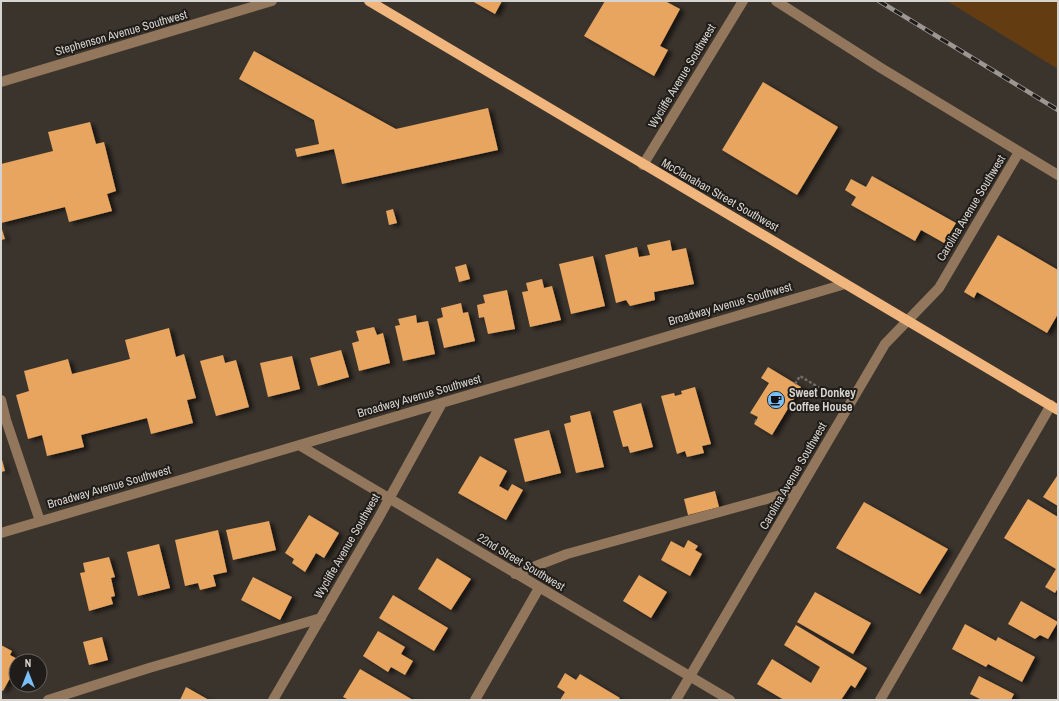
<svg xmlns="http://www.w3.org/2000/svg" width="1059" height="701" font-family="'Archivo Narrow',sans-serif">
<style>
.green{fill:#633d11}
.building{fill:#e7a561;filter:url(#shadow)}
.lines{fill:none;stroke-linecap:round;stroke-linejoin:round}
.path{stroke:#716b65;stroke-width:2.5;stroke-dasharray:3 2;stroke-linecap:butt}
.minor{stroke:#93775c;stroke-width:10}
.major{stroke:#f0b67e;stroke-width:10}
.rail-casing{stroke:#9c9792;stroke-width:4.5}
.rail{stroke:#1f1c19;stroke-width:3;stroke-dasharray:9;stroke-linecap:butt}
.labels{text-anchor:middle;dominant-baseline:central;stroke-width:4;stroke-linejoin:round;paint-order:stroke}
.street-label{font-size:12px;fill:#d7d3ce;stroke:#1f1c19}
.poi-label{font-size:12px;font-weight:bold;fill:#d7d3ce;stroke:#1f1c19;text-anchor:start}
</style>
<defs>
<filter id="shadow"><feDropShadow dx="4.5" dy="2.5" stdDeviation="2" flood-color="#0009"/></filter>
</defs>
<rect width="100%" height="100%" fill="#3b342d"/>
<path class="green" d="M 947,1 L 1058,1 L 1058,69 Z"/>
<path class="building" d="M 472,1 L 502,1 L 495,14 Z
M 605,1 L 665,1 L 680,9 L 660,46 L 668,50 L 654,76 L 584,36 Z
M 254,51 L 396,129 L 488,108 L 498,150 L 342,184 L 334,149 L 297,157 L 295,149 L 319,144 L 314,120 L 239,79 Z
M 763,82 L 838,127 L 797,195 L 722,150 Z
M 90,122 L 96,144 L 104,142 L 116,191 L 107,194 L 112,211 L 69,222 L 65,207 L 1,223 L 1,164 L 53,151 L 48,132 Z
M 872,176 L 956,223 L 944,243 L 921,230 L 915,241 L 851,205 L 856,197 L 845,190 L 851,179 L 866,187 Z
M 393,209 L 397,223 L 389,225 L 386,211 Z
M 1,226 L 5,239 L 1,240 Z
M 998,235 L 1058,270 L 1058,314 L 1047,333 L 977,292 L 974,298 L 964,292 Z
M 670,240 L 672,251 L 686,248 L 694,284 L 654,292 L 655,300 L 630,306 L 626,300 L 616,303 L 605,255 L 637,247 L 639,257 L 650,255 L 647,245 Z
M 593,256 L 605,306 L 571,314 L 559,264 Z
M 466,264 L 470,279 L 459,282 L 455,267 Z
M 542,279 L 544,288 L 552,286 L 561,320 L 530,327 L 522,292 L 528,291 L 526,283 Z
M 507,290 L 515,329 L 488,334 L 484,317 L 479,318 L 477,305 L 485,303 L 483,295 Z
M 461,303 L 463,313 L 468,312 L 475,341 L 444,348 L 437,319 L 443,317 L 441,308 Z
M 416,315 L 417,323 L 428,321 L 435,354 L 403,361 L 395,326 L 400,325 L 398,319 Z
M 374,327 L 377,335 L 383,333 L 390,363 L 359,371 L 352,343 L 359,341 L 356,331 Z
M 169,328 L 176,357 L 184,354 L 196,398 L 187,400 L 193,423 L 151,434 L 147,418 L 81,435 L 84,447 L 47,456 L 42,435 L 28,439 L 16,395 L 29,391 L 24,371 L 68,359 L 72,374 L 130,359 L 125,340 Z
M 341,350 L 349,377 L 318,386 L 310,358 Z
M 223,355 L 225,363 L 236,360 L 249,407 L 216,416 L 200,361 Z
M 292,356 L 300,389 L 268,397 L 260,363 Z
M 768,367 L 801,387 L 772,435 L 754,424 L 758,417 L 750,413 L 769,383 L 761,378 Z
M 695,387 L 711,444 L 702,446 L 704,453 L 687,457 L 685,451 L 677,454 L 661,396 L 674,393 L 675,396 L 682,394 L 681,391 Z
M 641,403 L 653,447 L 630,453 L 628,446 L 623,447 L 613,411 Z
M 590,411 L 604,467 L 576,473 L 564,424 L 571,422 L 570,416 Z
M 549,430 L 561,473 L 525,482 L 514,439 Z
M 1,456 L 5,471 L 1,472 Z
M 480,456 L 507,471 L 499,486 L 508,491 L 512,484 L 523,490 L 506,520 L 458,493 Z
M 1057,476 L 1058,477 L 1058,506 L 1043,497 Z
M 715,491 L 719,507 L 688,515 L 684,499 Z
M 1028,499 L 1058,517 L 1058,588 L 1055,593 L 1045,587 L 1056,569 L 1004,538 Z
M 864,502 L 948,549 L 920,594 L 836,548 Z
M 309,515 L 339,533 L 324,558 L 316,553 L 305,572 L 292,563 L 294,559 L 285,553 Z
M 269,521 L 276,550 L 233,560 L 226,530 Z
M 218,530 L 227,572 L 213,575 L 216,586 L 200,590 L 198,583 L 185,586 L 175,540 Z
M 688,540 L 698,546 L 695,550 L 702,554 L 690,576 L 661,560 L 671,541 L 684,548 Z
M 159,544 L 170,588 L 138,596 L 127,552 Z
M 109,557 L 115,577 L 111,578 L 115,596 L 111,597 L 113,604 L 89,611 L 80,573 L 85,572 L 83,563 Z
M 437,558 L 471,579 L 451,610 L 418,589 Z
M 639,575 L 667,592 L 651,618 L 623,601 Z
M 253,577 L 292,597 L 280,620 L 241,600 Z
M 815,592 L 871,623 L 853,654 L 797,622 Z
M 393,595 L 448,628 L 434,651 L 379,618 Z
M 1021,601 L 1058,622 L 1048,639 L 1040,635 L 1035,639 L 1008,624 Z
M 965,624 L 996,641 L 998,637 L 1035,657 L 1022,682 L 988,664 L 986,667 L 952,649 Z
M 796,625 L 867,668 L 855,688 L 851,685 L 841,700 L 784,700 L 757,684 L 772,659 L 811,683 L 820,667 L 784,645 Z
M 378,631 L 405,647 L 401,654 L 413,661 L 405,675 L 391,667 L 388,672 L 363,656 Z
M 102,637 L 108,660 L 89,665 L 83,642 Z
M 1,645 L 12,651 L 10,655 L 21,661 L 16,661 L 16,667 L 3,691 L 1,690 Z
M 360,669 L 413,700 L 349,700 L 343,697 Z
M 565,673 L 576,680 L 580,674 L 620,698 L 618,700 L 560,700 L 565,692 L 557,687 Z
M 979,676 L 1014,694 L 1011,700 L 982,700 L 970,694 Z
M 186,687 L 209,700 L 180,700 Z"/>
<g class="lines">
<path class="path" d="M 795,384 L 800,376 L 823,390
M 755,420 L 756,421"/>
<path class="minor" d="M 776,1 L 881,68 L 1058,175
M 1,82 L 272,1
M 643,165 L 743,1
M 1,400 L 6,420 L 40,521
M 299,445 L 730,700
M 1,533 L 845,284
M 515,574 L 567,554 L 799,490
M 48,700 L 149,668 L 321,618
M 273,700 L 378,519 L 442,403
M 475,700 L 539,588
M 676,700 L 885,344 L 939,288 L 1019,152
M 880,700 L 1051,405"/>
<path class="major" d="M 369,1 L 1058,410"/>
<defs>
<path id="rail" d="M 879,1 L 1058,110"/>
</defs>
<use href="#rail" class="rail-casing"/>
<use href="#rail" class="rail"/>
</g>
<defs>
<symbol id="cafe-disc" viewBox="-11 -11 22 22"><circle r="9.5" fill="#7abff8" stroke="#1f1c19"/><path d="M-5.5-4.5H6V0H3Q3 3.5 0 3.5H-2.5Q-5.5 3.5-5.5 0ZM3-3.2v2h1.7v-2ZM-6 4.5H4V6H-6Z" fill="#111"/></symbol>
</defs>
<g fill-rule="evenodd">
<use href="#cafe-disc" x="766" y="390" width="20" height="20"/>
</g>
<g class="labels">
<g class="street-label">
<text transform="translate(121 33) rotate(-16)">Stephenson Avenue Southwest</text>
<text transform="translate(682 76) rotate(-59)">Wycliffe Avenue Southwest</text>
<text transform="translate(720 195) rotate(30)">McClanahan Street Southwest</text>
<text transform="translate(971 208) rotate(-59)">Carolina Avenue Southwest</text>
<text transform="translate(730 304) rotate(-16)">Broadway Avenue Southwest</text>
<text transform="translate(419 396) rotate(-16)">Broadway Avenue Southwest</text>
<text transform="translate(793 476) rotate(-60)">Carolina Avenue Southwest</text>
<text transform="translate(109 487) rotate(-16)">Broadway Avenue Southwest</text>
<text transform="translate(347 546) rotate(-60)">Wycliffe Avenue Southwest</text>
<text transform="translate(521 562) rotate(31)">22nd Street Southwest</text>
</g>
<g class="poi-label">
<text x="789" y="393">Sweet Donkey<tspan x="789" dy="14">Coffee House</tspan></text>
</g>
</g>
<rect width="1059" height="701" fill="none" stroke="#d7d3ce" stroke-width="4"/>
<g transform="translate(28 673)"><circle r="19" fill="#1f1c19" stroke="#696561"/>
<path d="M0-3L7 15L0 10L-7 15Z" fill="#7abff8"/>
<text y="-6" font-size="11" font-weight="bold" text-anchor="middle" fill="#d7d3ce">N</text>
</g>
</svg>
